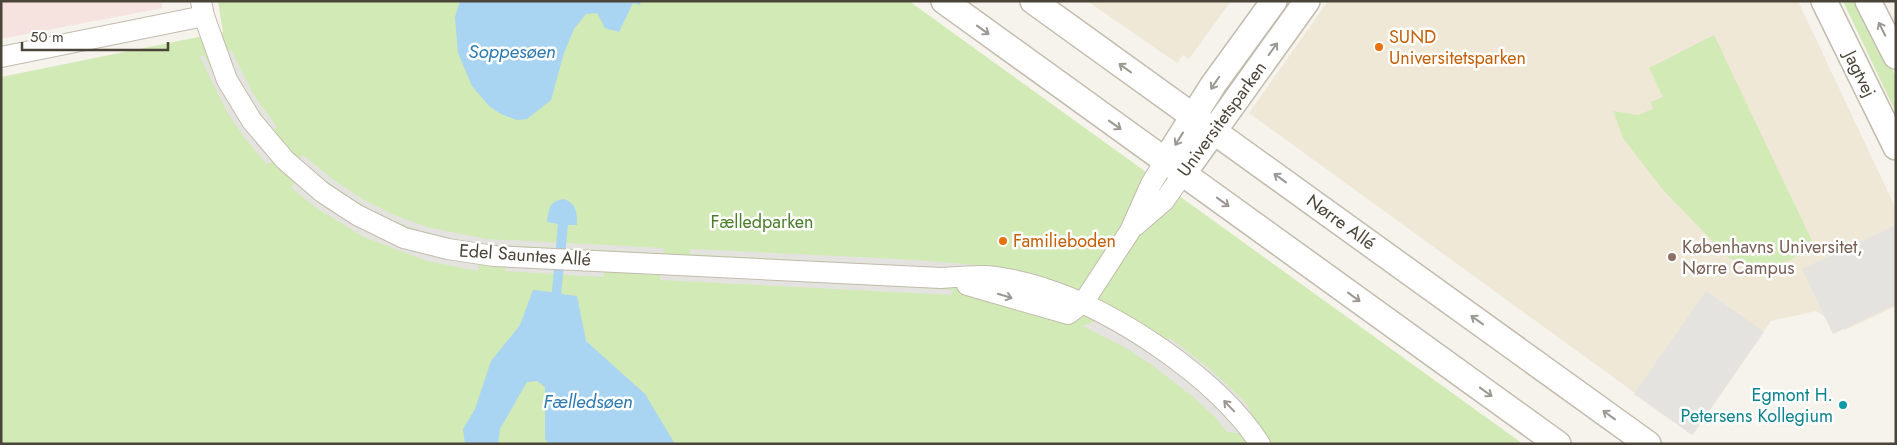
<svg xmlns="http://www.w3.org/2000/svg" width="1897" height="445" font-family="Jost,sans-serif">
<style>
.education{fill:#efe8d6}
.medical{fill:#f6e3e0}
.green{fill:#d2eab5}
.parking{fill:#e5e3e0}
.water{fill:#a9d4f2}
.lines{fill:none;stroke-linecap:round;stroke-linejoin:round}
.minor-casing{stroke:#c2bbae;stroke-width:22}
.tertiary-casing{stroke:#c2bbae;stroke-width:28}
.minor{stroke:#fff;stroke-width:20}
.tertiary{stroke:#fff;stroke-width:25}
.oneway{stroke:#9c9892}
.food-dot{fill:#e8710a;stroke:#fff;stroke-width:2}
.education-dot{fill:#8d6e63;stroke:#fff;stroke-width:2}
.culture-dot{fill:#0f9aa8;stroke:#fff;stroke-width:2}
.labels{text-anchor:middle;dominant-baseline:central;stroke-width:5;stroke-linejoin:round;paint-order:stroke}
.food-label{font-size:18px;fill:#c56008;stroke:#fff;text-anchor:start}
.street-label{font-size:18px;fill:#4b4439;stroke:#fff}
.park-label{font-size:18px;fill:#4a7f2a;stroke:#fff}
.education-label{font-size:18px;fill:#785e54;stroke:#fff;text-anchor:start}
.culture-label{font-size:18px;fill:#0d838f;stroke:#fff;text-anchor:end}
.water-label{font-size:19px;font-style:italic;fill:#2e7ab2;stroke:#fff}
</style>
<rect width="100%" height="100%" fill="#f6f3ec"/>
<path class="education" d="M 1087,1 L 1231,1 L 1189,59 L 1183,55 L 1177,63 Z
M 1328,1 L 1798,1 L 1896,209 L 1896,306 L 1845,330 L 1816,311 L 1771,321 L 1693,435 L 1249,113 Z"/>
<path class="medical" d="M 1,1 L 162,1 L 162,8 L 1,39 Z"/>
<path class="green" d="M 218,1 L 909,1 L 1523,444 L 1,444 L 1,77 L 223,32 Z
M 1843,1 L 1860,1 L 1896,77 L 1896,113 Z
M 1714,35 L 1813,243 L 1811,248 L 1768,272 L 1749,269 L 1728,257 L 1663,190 L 1623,138 L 1613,111 L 1638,115 L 1653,109 L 1651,102 L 1663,97 L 1649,68 Z"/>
<path class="parking" d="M 231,50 L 254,95 L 277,127 L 273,130 L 261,114 L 240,81 L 226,52 Z
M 204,55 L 232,110 L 248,133 L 272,161 L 267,165 L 244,137 L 227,112 L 200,57 Z
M 303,155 L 335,181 L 364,200 L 394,215 L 427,227 L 487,239 L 663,248 L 664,253 L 484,244 L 455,240 L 424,232 L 391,220 L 352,199 L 317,174 L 300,159 Z
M 294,183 L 324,207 L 377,237 L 428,255 L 479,265 L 478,271 L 427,261 L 364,237 L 321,211 L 306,200 L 291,187 Z
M 1896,225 L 1896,304 L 1833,334 L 1802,269 Z
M 690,249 L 900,259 L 977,265 L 977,271 L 949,268 L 690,254 Z
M 505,266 L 604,271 L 604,277 L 505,271 Z
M 660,274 L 953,290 L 952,295 L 660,280 Z
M 1706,291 L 1764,332 L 1692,435 L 1634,394 Z
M 1098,320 L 1170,362 L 1246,434 L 1227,432 L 1215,417 L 1192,396 L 1152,365 L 1126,348 L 1083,326 Z
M 1170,338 L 1209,368 L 1242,399 L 1248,406 L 1256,426 L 1166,345 Z"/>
<path class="water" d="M 460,1 L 641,1 L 640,5 L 633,3 L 619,32 L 605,28 L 597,13 L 586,14 L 574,29 L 564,53 L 551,100 L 527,119 L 517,120 L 501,114 L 489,106 L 472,86 L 458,53 L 455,17 Z
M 564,199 C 577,204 577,213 577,225 L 568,225 L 561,294 L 577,296 L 586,341 L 645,394 L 675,444 L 549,444 L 545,439 L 545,387 L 537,381 L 527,382 L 500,429 L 498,444 L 465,444 L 463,429 L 475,409 L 491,361 L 520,325 L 533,290 L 552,292 L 558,224 L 547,222 C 549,209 549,201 564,199 Z"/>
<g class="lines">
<defs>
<path id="minor" d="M 201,1 L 204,16 L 227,80 L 252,121 L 285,160 L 322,192 L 357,215 L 404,238 L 448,249 L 494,256 L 941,278 C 955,277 969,276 983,276 C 998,276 1029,283 1043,288 C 1116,310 1219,380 1260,444
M 1,57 L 204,16
M 1135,226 L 1164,201 L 1183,174
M 967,285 L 1068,314 L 1083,303 L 1130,231 L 1151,184 L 1165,161"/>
<path id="tertiary" d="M 944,1 L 1558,444
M 1033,1 L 1648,444
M 1824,1 L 1896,147
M 1868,1 L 1896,56
M 1165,161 L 1213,85 L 1274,1
M 1183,174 L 1307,1"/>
</defs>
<use href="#minor" class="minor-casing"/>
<use href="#tertiary" class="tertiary-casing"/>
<use href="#minor" class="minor"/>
<use href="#tertiary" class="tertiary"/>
</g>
<defs><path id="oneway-shaft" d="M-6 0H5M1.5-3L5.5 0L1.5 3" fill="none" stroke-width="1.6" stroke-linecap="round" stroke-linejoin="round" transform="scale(1.25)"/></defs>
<g class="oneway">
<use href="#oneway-shaft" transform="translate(1882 29) rotate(-117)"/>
<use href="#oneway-shaft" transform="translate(983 30) rotate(36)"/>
<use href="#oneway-shaft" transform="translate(1273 49) rotate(-54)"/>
<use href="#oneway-shaft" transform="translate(1125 68) rotate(-144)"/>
<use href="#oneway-shaft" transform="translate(1215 83) rotate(124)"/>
<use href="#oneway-shaft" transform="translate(1115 125) rotate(36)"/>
<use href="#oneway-shaft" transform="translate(1179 139) rotate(122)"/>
<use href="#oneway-shaft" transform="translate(1280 178) rotate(-144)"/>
<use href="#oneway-shaft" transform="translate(1223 202) rotate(36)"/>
<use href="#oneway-shaft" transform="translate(1005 296) rotate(17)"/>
<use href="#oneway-shaft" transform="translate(1354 297) rotate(36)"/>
<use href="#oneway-shaft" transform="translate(1477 320) rotate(-144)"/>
<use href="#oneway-shaft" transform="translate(1486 392) rotate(36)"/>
<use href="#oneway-shaft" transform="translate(1229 406) rotate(-134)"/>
<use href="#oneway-shaft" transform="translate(1609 415) rotate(-144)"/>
</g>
<g class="food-dot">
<circle cx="1379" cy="47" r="5"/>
<circle cx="1003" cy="241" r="5"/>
</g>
<circle class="education-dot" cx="1672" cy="257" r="5"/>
<circle class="culture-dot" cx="1843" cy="405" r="5"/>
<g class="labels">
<g class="food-label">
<text x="1389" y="37">SUND<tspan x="1389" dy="21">Universitetsparken</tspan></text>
<text x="1013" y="241">Familieboden</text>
</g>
<g class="street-label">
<text transform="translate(1860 74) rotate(64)">Jagtvej</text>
<text transform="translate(1222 119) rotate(-54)">Universitetsparken</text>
<text transform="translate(1341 222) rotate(36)">Nørre Allé</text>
<text transform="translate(525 255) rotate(4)">Edel Sauntes Allé</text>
</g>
<g class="park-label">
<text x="762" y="222">Fælledparken</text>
</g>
<g class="education-label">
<text x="1682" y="247">Københavns Universitet,<tspan x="1682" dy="21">Nørre Campus</tspan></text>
</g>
<g class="culture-label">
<text x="1833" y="395">Egmont H.<tspan x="1833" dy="21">Petersens Kollegium</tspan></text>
</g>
<g class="water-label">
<text x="512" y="51">Soppesøen</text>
<text x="588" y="401">Fælledsøen</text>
</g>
</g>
<rect width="1897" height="445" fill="none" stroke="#4b4439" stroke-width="5"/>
<path d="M22 42v8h146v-8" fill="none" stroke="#4b4439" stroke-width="2.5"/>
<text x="30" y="42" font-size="15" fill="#4b4439" stroke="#ffffff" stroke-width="4" paint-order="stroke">50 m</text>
</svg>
